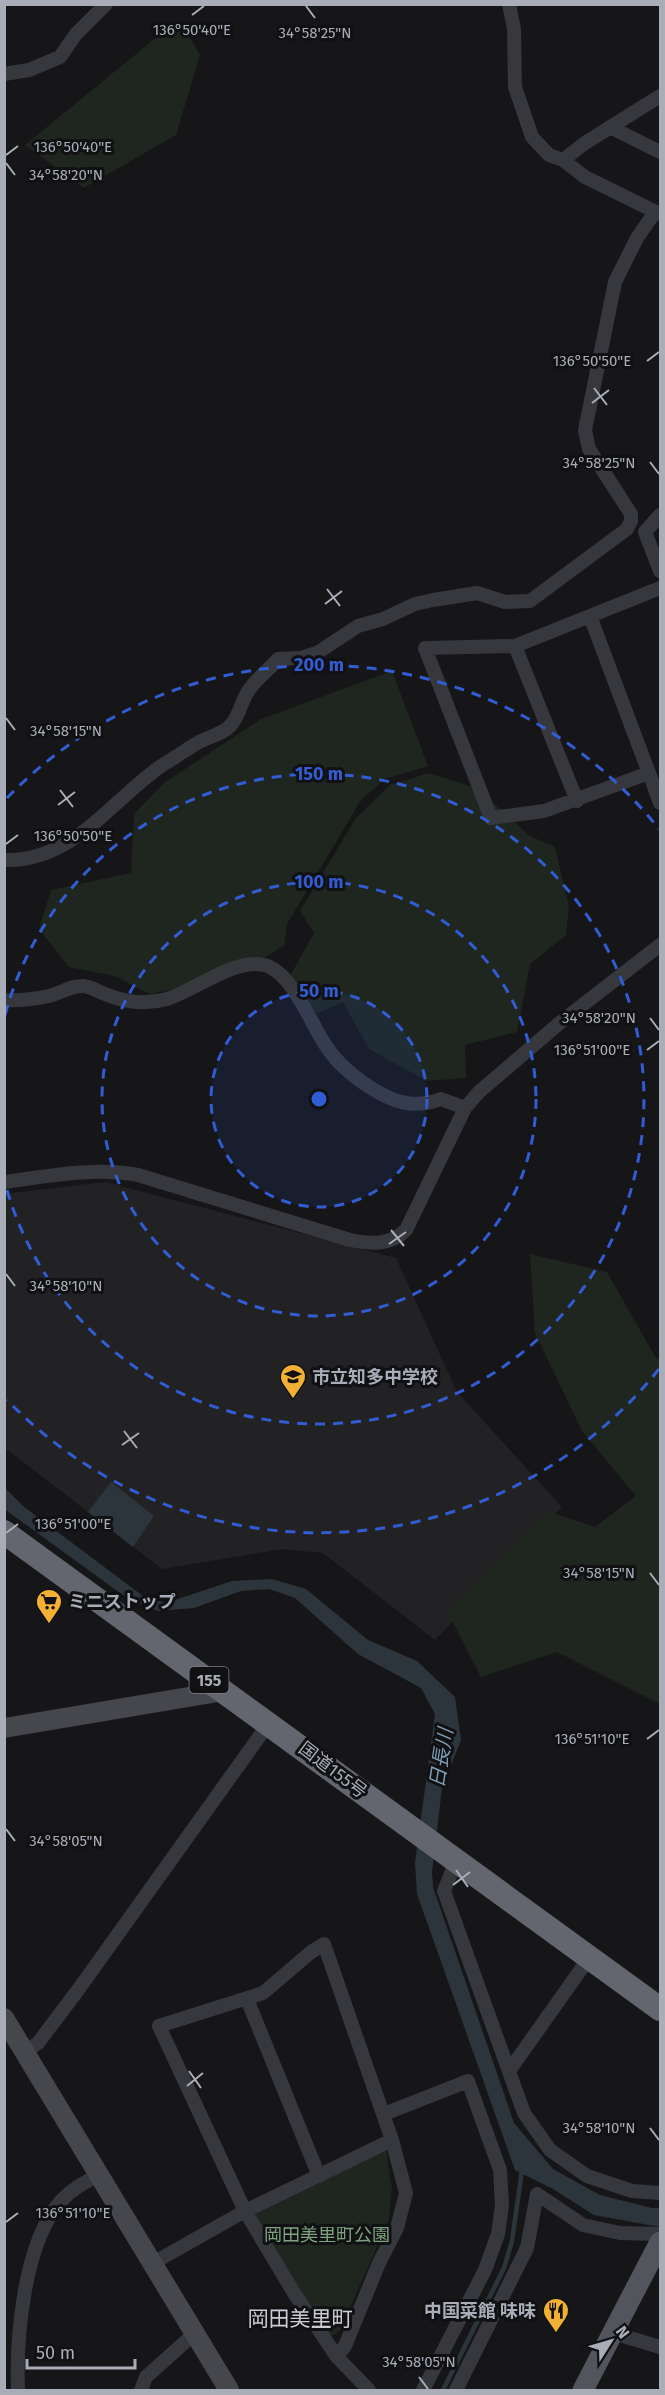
<svg xmlns="http://www.w3.org/2000/svg" width="665" height="2395" font-family="'Fira Sans','Noto Sans JP',sans-serif">
<style>
.built{fill:#222225}
.green{fill:#1e261f}
.water{fill:#2c353c}
.lines{fill:none;stroke-linecap:round;stroke-linejoin:round}
.stream{stroke:#2c353c;stroke-width:4.5}
.street{stroke:#37383d;stroke-width:14}
.secondary{stroke:#45474d;stroke-width:20}
.primary{stroke:#53555c;stroke-width:21}
.highway{stroke:#63666e;stroke-width:24}
.ticks{fill:none;stroke:#a8adb8;stroke-width:2}
.ring{fill:none;stroke:#325cd3;stroke-width:3;stroke-dasharray:10 8}
.labels{text-anchor:middle;dominant-baseline:central;stroke-width:6;stroke-linejoin:round;paint-order:stroke}
.shield{fill:#111113;stroke:#7b7e86;stroke-width:1.5}
.shield-label{font-size:16px;font-weight:bold;fill:#a8adb8}
.poi-label{font-size:18px;font-weight:bold;fill:#a8adb8;stroke:#111113;text-anchor:start}
.street-label{font-size:18px;fill:#a8adb8;stroke:#111113}
.park-label{font-size:18px;fill:#7fa381;stroke:#111113}
.water-label{font-size:20px;font-style:italic;fill:#7f9bb3;stroke:#111113}
.quarter-label{font-size:21px;fill:#c9ccd4;stroke:#111113}
.ticks-label{font-size:15px;text-anchor:middle;fill:#a8adb8;stroke:#111113;stroke-width:6;stroke-linejoin:round;paint-order:stroke}
.centre{fill:#325cd3;stroke:#111113;stroke-width:3}
.ring-label{font-size:18px;text-anchor:middle;font-weight:bold;fill:#325cd3;stroke:#111113;stroke-width:6;stroke-linejoin:round;paint-order:stroke}
</style>
<rect width="100%" height="100%" fill="#161618"/>
<path class="built" d="M 105,1182 L 396,1258 L 457,1392 L 562,1507 L 435,1640 L 323,1553 L 283,1549 L 162,1569 L 5,1448 L 4,1194 Z"/>
<path class="green" d="M 183,26 L 200,55 L 176,135 L 84,188 L 25,145 L 158,36 Z
M 392,671 L 428,766 L 385,779 L 361,800 L 287,924 L 284,946 L 256,962 L 208,982 L 150,994 L 115,976 L 69,967 L 39,929 L 51,890 L 131,873 L 134,814 L 164,783 L 261,719 Z
M 429,773 L 476,788 L 530,836 L 555,847 L 569,907 L 566,935 L 530,964 L 517,1032 L 465,1045 L 466,1078 L 427,1081 L 369,1049 L 343,1002 L 316,1014 L 290,976 L 314,933 L 300,911 L 356,818 L 390,785 Z
M 530,1254 L 607,1272 L 656,1358 L 660,1359 L 660,1704 L 557,1652 L 481,1677 L 447,1611 L 547,1511 L 595,1527 L 636,1496 L 582,1431 L 535,1333 Z
M 386,2148 L 392,2189 L 389,2220 L 340,2330 L 333,2336 L 323,2330 L 254,2213 Z"/>
<path class="water" d="M 111,1482 L 154,1516 L 133,1547 L 88,1512 Z
M 4,1487 L 23,1506 L 143,1596 L 166,1603 L 232,1581 L 272,1579 L 306,1589 L 368,1640 L 417,1661 L 455,1697 L 461,1740 L 442,1788 L 432,1872 L 433,1887 L 514,2123 L 553,2169 L 600,2195 L 652,2208 L 660,2208 L 660,2227 L 594,2215 L 553,2189 L 515,2170 L 417,1894 L 415,1863 L 435,1714 L 421,1688 L 358,1654 L 295,1598 L 269,1589 L 241,1591 L 194,1608 L 158,1611 L 127,1598 L 7,1511 L 5,1508 Z"/>
<g class="lines">
<path class="stream" d="M 443,2390 L 504,2268 L 512,2241 L 522,2170"/>
<path class="street" d="M 509,4 L 514,29 L 515,87 L 532,137 L 549,155 L 563,160 L 585,177 L 660,214
M 4,74 L 29,70 L 60,57 L 76,34 L 106,4
M 610,127 L 660,152
M 563,160 L 585,143 L 660,96
M 660,515 L 645,532 L 660,571
M 660,588 L 515,646 L 425,648 L 491,818 L 544,811 L 649,773 L 660,803
M 590,616 L 649,773
M 515,646 L 577,801
M 4,860 C 73,863 113,798 164,764 C 176,757 187,749 199,742 C 210,736 222,735 231,725 C 239,716 241,703 247,693 C 254,680 269,670 278,659 L 301,658 L 317,653 L 358,626 L 383,619 L 415,604 L 433,600 L 477,593 L 505,602 L 530,601 L 627,529 L 631,521 L 631,514 L 589,449 L 585,430 L 615,282 L 637,238 L 655,212
M 4,1000 C 20,1001 35,999 49,996 C 61,993 72,985 84,986 C 91,987 99,992 105,994 C 126,1003 145,1005 167,999 C 196,990 238,955 268,966 C 294,977 311,1024 326,1046 C 339,1066 356,1079 376,1091 C 398,1104 417,1108 441,1099 L 465,1108
M 4,1182 C 49,1176 93,1167 138,1175 L 350,1240 C 370,1244 390,1246 406,1230 L 465,1108 L 479,1092 L 562,1021 L 660,945
M 456,1861 L 444,1891 L 524,2113 L 550,2150 L 587,2176 L 632,2191 L 660,2193
M 247,1999 L 319,2176
M 25,2052 L 38,2043 L 78,1990 L 269,1723
M 509,2071 L 589,1958
M 384,2114 L 468,2081 L 500,2170 L 502,2205 L 498,2234 L 485,2270 L 423,2390
M 153,2263 L 245,2211 L 392,2140
M 613,2333 L 660,2347
M 337,2357 L 345,2346 L 379,2263 L 397,2228 L 406,2193 L 392,2140 L 324,1944 L 311,1952 L 263,1993 L 159,2026 L 245,2211 L 294,2293 L 337,2357 L 369,2390
M 18,2390 C 16,2337 24,2242 61,2201 C 72,2189 85,2182 99,2175
M 141,2390 L 146,2377 L 194,2334
M 456,2390 L 527,2248 L 537,2194 L 583,2225 L 620,2233 L 660,2234"/>
<path class="secondary" d="M 4,1728 L 224,1691
M 4,2018 L 229,2390"/>
<path class="primary" d="M 583,2390 L 660,2242"/>
<path class="highway" d="M 4,1532 L 660,2009"/>
</g>
<path class="ticks" d="M 306,6 L 315,18M 192,15 L 204,6M 6,155 L 18,146M 6,163 L 15,175M 647,361 L 659,352M 594,388 L 607,405M 592,403 L 609,390M 650,462 L 659,474M 327,589 L 340,606M 325,604 L 342,591M 6,718 L 15,730M 60,790 L 73,807M 58,805 L 75,792M 6,844 L 18,835M 650,1018 L 659,1030M 647,1050 L 659,1041M 391,1230 L 404,1246M 389,1244 L 406,1232M 6,1274 L 15,1286M 124,1431 L 137,1448M 122,1445 L 139,1433M 6,1533 L 18,1524M 650,1573 L 659,1585M 647,1739 L 659,1730M 6,1829 L 15,1841M 456,1870 L 468,1887M 453,1885 L 470,1872M 189,2071 L 201,2088M 187,2086 L 203,2073M 650,2128 L 659,2140M 6,2222 L 18,2213M 419,2377 L 428,2389"/>
<circle cx="319" cy="1099" r="108" fill="#325cd3" fill-opacity=".12"/>
<g class="ring">
<circle cx="319" cy="1099" r="108"/>
<circle cx="319" cy="1099" r="217"/>
<path d="M5 1015A325 325 0 1 1 5 1183"/>
<path d="M659 1369A434 434 0 0 1 7 1400M7 798A434 434 0 0 1 659 829"/>
</g>
<defs>
<symbol id="school-pin" viewBox="-11 -11 22 30"><path d="M0 17L-7.5 6A9.5 9.5 0 1 1 7.5 6Z" fill="#f2b134" stroke="#111113"/><path d="M0-5L7-2L0 1L-7-2ZM-4 1L0 2.5L4 1V4Q0 6-4 4Z" fill="#111"/></symbol>
<symbol id="supermarket-pin" viewBox="-11 -11 22 30"><path d="M0 17L-7.5 6A9.5 9.5 0 1 1 7.5 6Z" fill="#f2b134" stroke="#111113"/><path d="M-6-5.5h2.5l.6 2H6L4.5 2H-2.5L-4.4-4H-6ZM-1.5 3.2a1.3 1.3 0 1 0 .1 0ZM3 3.2a1.3 1.3 0 1 0 .1 0Z" fill="#111"/></symbol>
<symbol id="restaurant-pin" viewBox="-11 -11 22 30"><path d="M0 17L-7.5 6A9.5 9.5 0 1 1 7.5 6Z" fill="#f2b134" stroke="#111113"/><path d="M-5-6h1v4h1v-4h1v4h1v-4h1v5L-1.5 .5V6h-2V.5L-5-1ZM5-6V6H3V1.5H1.5Q1.5-4 5-6Z" fill="#111"/></symbol>
</defs>
<g fill-rule="evenodd">
<use href="#school-pin" x="278" y="1362" width="30" height="40"/>
<use href="#supermarket-pin" x="34" y="1587" width="30" height="40"/>
<use href="#restaurant-pin" x="541" y="2296" width="30" height="40"/>
</g>
<g class="labels">
<rect class="shield" x="189.5" y="1667" width="39" height="26" rx="4.5"/>
<g class="shield-label">
<text x="209" y="1680">155</text>
</g>
<g class="poi-label">
<text x="312" y="1377">市立知多中学校</text>
<text x="68" y="1602">ミニストップ</text>
<text x="536" y="2311" text-anchor="end">中国菜館 味味</text>
</g>
<g class="street-label">
<text transform="translate(333 1770) rotate(37)">国道155号</text>
</g>
<g class="park-label">
<text x="327" y="2235">岡田美里町公園</text>
</g>
<g class="water-label">
<text transform="translate(441 1758) rotate(-81)">日長川</text>
</g>
<g class="quarter-label">
<text x="300" y="2319">岡田美里町</text>
</g>
</g>
<g class="ticks-label">
<text x="192" y="35">136°50'40"E</text>
<text x="315" y="38">34°58'25"N</text>
<text x="73" y="152">136°50'40"E</text>
<text x="66" y="180">34°58'20"N</text>
<text x="592" y="366">136°50'50"E</text>
<text x="599" y="468">34°58'25"N</text>
<text x="66" y="736">34°58'15"N</text>
<text x="73" y="841">136°50'50"E</text>
<text x="599" y="1023">34°58'20"N</text>
<text x="592" y="1055">136°51'00"E</text>
<text x="66" y="1291">34°58'10"N</text>
<text x="73" y="1529">136°51'00"E</text>
<text x="599" y="1578">34°58'15"N</text>
<text x="592" y="1744">136°51'10"E</text>
<text x="66" y="1846">34°58'05"N</text>
<text x="599" y="2133">34°58'10"N</text>
<text x="73" y="2218">136°51'10"E</text>
<text x="419" y="2367">34°58'05"N</text>
</g>
<circle cx="319" cy="1099" r="9" class="centre"/>
<g class="ring-label">
<text x="319" y="671">200 m</text>
<text x="319" y="780">150 m</text>
<text x="319" y="888">100 m</text>
<text x="319" y="997">50 m</text>
</g>
<rect width="665" height="2395" fill="none" stroke="#a8adb8" stroke-width="12"/>
<g transform="translate(611 2341) rotate(53)" stroke="#111113" stroke-width="4.5" paint-order="stroke">
<path d="M0-4.5L10 22L0 15L-10 22Z" fill="#a8adb8"/>
<text y="-9" font-size="16" font-weight="bold" text-anchor="middle" fill="#a8adb8">N</text>
</g>
<path d="M27 2359v9h108v-9" fill="none" stroke="#a8adb8" stroke-width="3"/>
<text x="36" y="2359" font-size="18" fill="#a8adb8" stroke="#111113" stroke-width="4.5" paint-order="stroke">50 m</text>
</svg>
